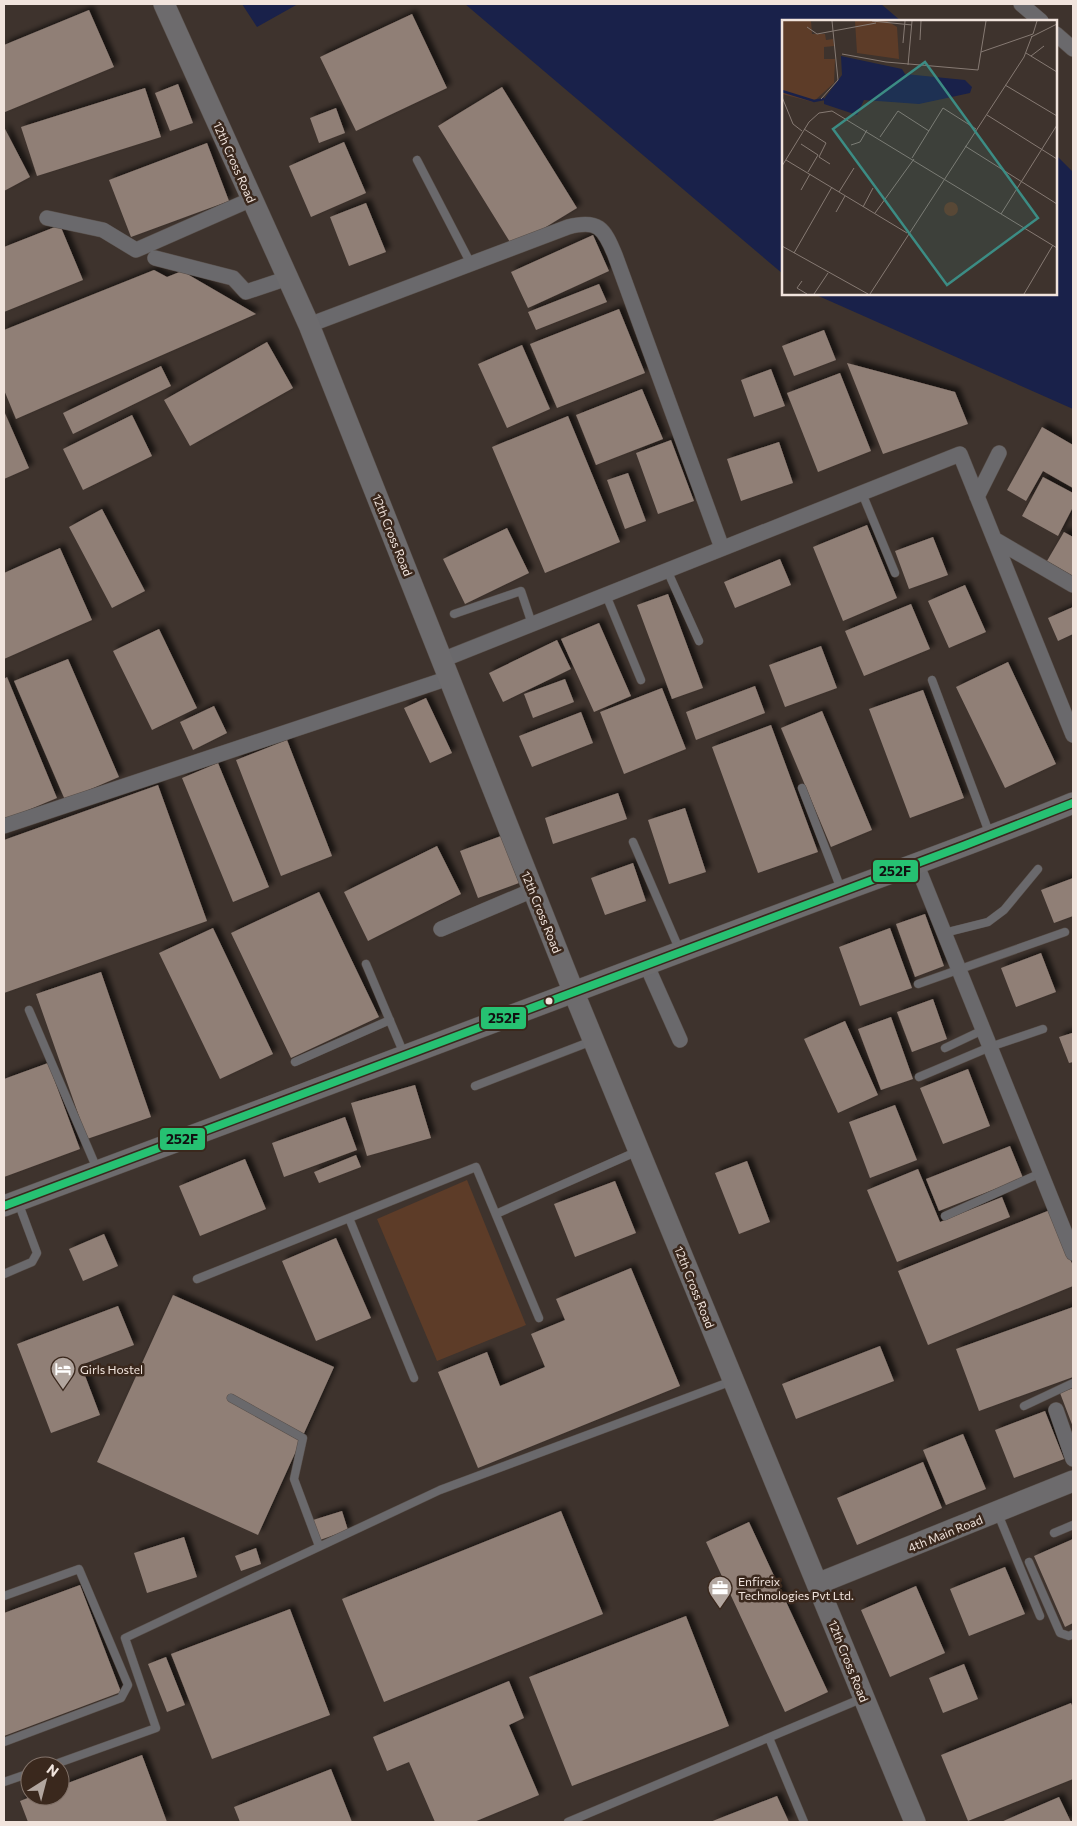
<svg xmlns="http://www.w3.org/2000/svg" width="1077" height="1826" font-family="Commissioner,sans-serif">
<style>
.green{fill:#5d3c28}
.water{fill:#19214a}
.building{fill:#907f76;filter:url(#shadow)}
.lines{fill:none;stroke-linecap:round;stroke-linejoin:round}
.lane-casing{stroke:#59504b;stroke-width:9}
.street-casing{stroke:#59504b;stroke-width:16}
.secondary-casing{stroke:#59504b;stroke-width:22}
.lane{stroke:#6a696c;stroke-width:8}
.street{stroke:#6a696c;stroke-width:15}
.secondary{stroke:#6d6b6d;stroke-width:21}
.bus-1-casing{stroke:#3a281d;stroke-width:11}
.bus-1{stroke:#26c172;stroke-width:8}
.bus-dot{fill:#f1e4dd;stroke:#3a281d;stroke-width:2}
.labels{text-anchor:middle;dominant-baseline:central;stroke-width:5;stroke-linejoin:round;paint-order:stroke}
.street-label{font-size:12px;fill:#f1e4dd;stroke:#3a281d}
.poi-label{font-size:12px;fill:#f1e4dd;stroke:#3a281d;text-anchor:start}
.inset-river{fill:none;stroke:#19214a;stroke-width:2.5}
.inset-road{fill:none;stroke:#867a73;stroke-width:1}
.view{fill:#3c8c84;fill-opacity:0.15;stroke:#3c8c84;stroke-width:2.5}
.inset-edge{fill:none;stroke:#f1e4dd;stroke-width:2.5}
.line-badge{stroke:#3a281d;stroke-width:2}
.pale-badge-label{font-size:14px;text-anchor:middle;font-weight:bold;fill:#111}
</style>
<defs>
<filter id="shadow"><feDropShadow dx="4.5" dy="-4.5" stdDeviation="2.5" flood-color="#0009"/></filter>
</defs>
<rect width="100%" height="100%" fill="#3e332d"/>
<path class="green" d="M 467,1180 L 526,1325 L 437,1361 L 377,1219 Z"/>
<path class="water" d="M 242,4 L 298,4 L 257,27 Z
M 465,4 L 881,4 L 901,21 L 783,21 L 783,274 Z
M 1056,155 L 1073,172 L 1073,409 L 814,294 L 1056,294 Z"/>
<path class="building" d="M 89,10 L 114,67 L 5,112 L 4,108 L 4,45 Z
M 412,14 L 447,88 L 356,131 L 320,57 Z
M 178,84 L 193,123 L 170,131 L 155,93 Z
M 502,87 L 577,208 L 513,247 L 438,126 Z
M 145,88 L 161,137 L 37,176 L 21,127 Z
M 336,108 L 345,133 L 319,143 L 310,118 Z
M 4,127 L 30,177 L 4,191 Z
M 344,142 L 366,193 L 311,217 L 289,166 Z
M 207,143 L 229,201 L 131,237 L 109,180 Z
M 366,203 L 386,252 L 349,266 L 330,217 Z
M 60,225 L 83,280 L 4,312 L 4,247 Z
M 593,235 L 609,271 L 528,308 L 511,272 Z
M 154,270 L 167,277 L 182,271 L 256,314 L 16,419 L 4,390 L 4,330 Z
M 599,284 L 607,302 L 536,330 L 528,312 Z
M 619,309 L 645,373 L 557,408 L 530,344 Z
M 824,330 L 836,360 L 794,376 L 782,346 Z
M 267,342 L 293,388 L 190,446 L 164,400 Z
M 522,345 L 550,409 L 507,428 L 478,364 Z
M 847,363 L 955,392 L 968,424 L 883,454 Z
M 161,366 L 171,386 L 73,434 L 63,413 Z
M 771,369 L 785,406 L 754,417 L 741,380 Z
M 840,373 L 871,451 L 818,472 L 787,393 Z
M 642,389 L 663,439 L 596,465 L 576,415 Z
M 4,411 L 29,468 L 4,479 Z
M 132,415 L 152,456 L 83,490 L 63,449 Z
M 568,416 L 620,542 L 545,573 L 492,447 Z
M 1042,427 L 1073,445 L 1073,488 L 1043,471 L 1026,501 L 1007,490 Z
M 671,440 L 694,501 L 658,514 L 636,453 Z
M 779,442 L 793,483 L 741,501 L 727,459 Z
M 628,473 L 646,521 L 625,529 L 607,480 Z
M 1043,477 L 1073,493 L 1073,507 L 1058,536 L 1022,516 Z
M 102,509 L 145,591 L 112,608 L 69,527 Z
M 867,525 L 897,598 L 843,621 L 813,547 Z
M 507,528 L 529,573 L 465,604 L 443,559 Z
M 1064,532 L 1073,537 L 1073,576 L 1047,561 Z
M 933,537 L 948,575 L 909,589 L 895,551 Z
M 60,548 L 92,620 L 4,659 L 4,573 Z
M 780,559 L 791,585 L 735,608 L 724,582 Z
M 965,585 L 986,632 L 949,648 L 928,601 Z
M 668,594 L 703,688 L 672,699 L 637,605 Z
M 911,604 L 930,649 L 864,676 L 845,631 Z
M 1073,607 L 1073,634 L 1058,641 L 1048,618 Z
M 599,623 L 631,696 L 594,712 L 561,639 Z
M 159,629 L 197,708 L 152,730 L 113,651 Z
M 557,640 L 571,669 L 503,702 L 489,673 Z
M 821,646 L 837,688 L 785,707 L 769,665 Z
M 68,659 L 119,777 L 65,800 L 14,681 Z
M 1008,662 L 1056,764 L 1005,788 L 956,687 Z
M 7,677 L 57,798 L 4,820 L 4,679 Z
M 565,679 L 574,702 L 533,718 L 524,694 Z
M 755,686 L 765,713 L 696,740 L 686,712 Z
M 662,688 L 686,749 L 624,774 L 600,712 Z
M 923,690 L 964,798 L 910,818 L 869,709 Z
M 426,698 L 452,753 L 430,763 L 404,708 Z
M 214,706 L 227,733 L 193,750 L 180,722 Z
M 822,711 L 872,830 L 831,847 L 781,728 Z
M 581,712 L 593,743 L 532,767 L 519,736 Z
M 771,725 L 818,852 L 758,873 L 712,747 Z
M 287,740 L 332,856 L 281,876 L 236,760 Z
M 218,763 L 269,887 L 233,902 L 182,778 Z
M 158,785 L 207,921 L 4,993 L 4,840 Z
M 618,793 L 627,819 L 553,844 L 545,818 Z
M 685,808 L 706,872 L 669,884 L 648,820 Z
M 501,836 L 519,883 L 478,898 L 460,851 Z
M 437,846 L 461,894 L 368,941 L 344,892 Z
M 633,863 L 646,901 L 605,915 L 591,878 Z
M 1073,878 L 1073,916 L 1054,923 L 1041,890 Z
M 319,892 L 379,1017 L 291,1058 L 231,933 Z
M 925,914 L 944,966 L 915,977 L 896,924 Z
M 213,928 L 273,1054 L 220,1079 L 159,953 Z
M 890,928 L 912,988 L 860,1006 L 839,947 Z
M 1041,953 L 1056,992 L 1016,1007 L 1001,968 Z
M 101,972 L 151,1117 L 87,1139 L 36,994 Z
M 933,999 L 947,1039 L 912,1052 L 897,1012 Z
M 891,1017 L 913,1079 L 881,1090 L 858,1029 Z
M 845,1021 L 878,1095 L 838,1113 L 804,1039 Z
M 1072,1033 L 1073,1062 L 1069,1063 L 1059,1037 Z
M 48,1063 L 80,1149 L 4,1177 L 4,1079 Z
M 968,1069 L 990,1126 L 943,1144 L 920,1088 Z
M 415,1085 L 431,1138 L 367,1156 L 351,1103 Z
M 895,1105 L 917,1160 L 870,1178 L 849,1122 Z
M 345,1117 L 357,1150 L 284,1177 L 272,1143 Z
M 1010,1146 L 1023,1178 L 939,1211 L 926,1179 Z
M 356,1155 L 361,1167 L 319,1183 L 314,1172 Z
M 245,1159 L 266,1209 L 200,1236 L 179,1186 Z
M 747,1161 L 770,1222 L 739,1234 L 715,1173 Z
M 918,1169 L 940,1222 L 1002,1197 L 1010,1217 L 897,1262 L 867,1190 Z
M 615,1181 L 636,1233 L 575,1257 L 554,1204 Z
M 1050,1210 L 1073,1266 L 1073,1286 L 928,1345 L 898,1271 Z
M 104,1234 L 118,1266 L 83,1281 L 69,1249 Z
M 336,1238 L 371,1318 L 316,1341 L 282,1261 Z
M 631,1268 L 680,1386 L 478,1468 L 438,1372 L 487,1352 L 500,1386 L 545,1367 L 531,1334 L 565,1320 L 556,1299 Z
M 173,1295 L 334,1367 L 258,1535 L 97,1462 Z
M 118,1306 L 134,1345 L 81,1365 L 100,1415 L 51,1433 L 17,1344 Z
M 1073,1307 L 1073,1377 L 979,1411 L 956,1349 Z
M 880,1346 L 894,1381 L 796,1419 L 782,1384 Z
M 1073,1388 L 1073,1427 L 1060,1393 Z
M 1045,1411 L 1064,1459 L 1014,1478 L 995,1430 Z
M 963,1434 L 986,1489 L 946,1505 L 923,1450 Z
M 923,1462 L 942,1508 L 857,1545 L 837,1498 Z
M 342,1511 L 348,1530 L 320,1540 L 313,1520 Z
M 561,1511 L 603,1614 L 384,1702 L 342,1599 Z
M 749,1522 L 828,1692 L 785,1712 L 706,1542 Z
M 184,1537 L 197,1577 L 147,1593 L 134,1553 Z
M 1073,1539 L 1073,1623 L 1065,1627 L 1034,1556 Z
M 256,1548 L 261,1564 L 241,1571 L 235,1556 Z
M 1005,1567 L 1025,1614 L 969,1636 L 950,1589 Z
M 80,1585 L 121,1692 L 4,1736 L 4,1613 Z
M 916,1586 L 945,1653 L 890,1677 L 861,1610 Z
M 290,1609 L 330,1715 L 212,1759 L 171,1654 Z
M 686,1616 L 729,1726 L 572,1786 L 529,1677 Z
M 166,1657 L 185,1705 L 167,1712 L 148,1664 Z
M 964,1664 L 978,1699 L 943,1713 L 929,1678 Z
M 509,1681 L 524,1718 L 509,1725 L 539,1795 L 474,1822 L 435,1822 L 409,1762 L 387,1771 L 373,1737 Z
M 1071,1703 L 1073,1708 L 1073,1779 L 968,1821 L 941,1755 Z
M 142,1755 L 167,1822 L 28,1822 L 20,1801 L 33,1796 L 60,1796 L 60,1786 Z
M 331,1769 L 352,1822 L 240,1822 L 234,1807 Z
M 777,1796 L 789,1822 L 710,1822 Z
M 1059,1797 L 1071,1822 L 1001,1822 Z"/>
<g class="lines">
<defs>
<path id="lane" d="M 417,160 L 471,264
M 862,493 L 895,573
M 667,570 L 699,641
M 606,595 L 641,680
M 454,614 L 521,591 L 532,624
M 932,680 L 990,835
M 802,788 L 841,889
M 633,842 L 680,951
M 944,933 L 988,922 L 1004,910 L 1038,869
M 366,964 L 404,1054
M 918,984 L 1065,932
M 29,1010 L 97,1169
M 945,1048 L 983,1030
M 295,1062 L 390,1020
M 919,1077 L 990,1047 L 1043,1029
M 475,1086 L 592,1041
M 496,1214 L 638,1151
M 945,1216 L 1041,1173
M 4,1274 L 32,1262 L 37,1253 L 18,1202
M 197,1279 L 349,1218
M 414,1378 L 349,1218 L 476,1167 L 539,1318
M 231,1398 L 303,1438 L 294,1479 L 319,1546
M 1024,1406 L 1073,1383
M 998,1514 L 1040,1616
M 1054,1533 L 1073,1525
M 1029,1562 L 1060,1633 L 1069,1636 L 1073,1634
M 4,1596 L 79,1569 L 128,1685 L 121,1698 L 4,1742
M 769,1738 L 804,1822
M 50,1766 L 156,1728 L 125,1638 L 440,1490 L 732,1381
M 4,1782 L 30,1773
M 568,1822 L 863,1698"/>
<path id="street" d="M 1021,4 L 1041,21
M 1056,34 L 1073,49
M 47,218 L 103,230 L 136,250 L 252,199
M 155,258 L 233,278 L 246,292 L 288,278
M 309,325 L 568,227 C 598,219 604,228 615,255 L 722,548
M 977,497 L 999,453
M 994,539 L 1073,585
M 442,660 L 960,454 L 1073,735
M 4,826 L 449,678
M 916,863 L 1073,1253
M 441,929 L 533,890
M 647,966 L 680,1040
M 1056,1410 L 1073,1459"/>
<path id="secondary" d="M 164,4 L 309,325 L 574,993 L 915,1822
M 4,1206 C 262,1109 521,1014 778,915 C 876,878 976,843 1073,803
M 817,1584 L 1073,1481"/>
</defs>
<use href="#lane" class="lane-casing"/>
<use href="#street" class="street-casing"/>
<use href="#secondary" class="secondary-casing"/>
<use href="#lane" class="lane"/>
<use href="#street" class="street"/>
<use href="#secondary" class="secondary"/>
<defs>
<path id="bus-1" d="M 4,1206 L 963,846 L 1073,803"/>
</defs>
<use href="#bus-1" class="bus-1-casing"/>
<use href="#bus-1" class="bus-1"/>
</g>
<defs>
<symbol id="hotel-pin" viewBox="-11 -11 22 30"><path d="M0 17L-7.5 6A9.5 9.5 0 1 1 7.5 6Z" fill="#b2a69f" stroke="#3a281d"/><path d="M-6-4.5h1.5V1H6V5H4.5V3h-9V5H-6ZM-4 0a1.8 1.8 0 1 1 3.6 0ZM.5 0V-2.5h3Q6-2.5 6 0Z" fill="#fff"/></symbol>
<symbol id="office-pin" viewBox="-11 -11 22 30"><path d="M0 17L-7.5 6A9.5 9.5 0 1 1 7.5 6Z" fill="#b2a69f" stroke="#3a281d"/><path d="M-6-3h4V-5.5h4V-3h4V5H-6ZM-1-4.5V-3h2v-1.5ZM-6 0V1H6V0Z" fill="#fff"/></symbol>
</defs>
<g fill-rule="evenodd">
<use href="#hotel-pin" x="49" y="1355" width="28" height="38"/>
<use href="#office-pin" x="706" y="1574" width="28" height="38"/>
</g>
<circle class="bus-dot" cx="549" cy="1001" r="4.5"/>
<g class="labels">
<g class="street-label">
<text transform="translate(235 162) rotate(66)">12th Cross Road</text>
<text transform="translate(393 535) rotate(68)">12th Cross Road</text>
<text transform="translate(542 912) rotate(68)">12th Cross Road</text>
<text transform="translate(695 1287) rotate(68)">12th Cross Road</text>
<text transform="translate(945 1533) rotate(-22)">4th Main Road</text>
<text transform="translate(849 1661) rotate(68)">12th Cross Road</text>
</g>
<g class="poi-label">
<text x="80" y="1369">Girls Hostel</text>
<text x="738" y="1581">Enfireix<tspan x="738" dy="14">Technologies Pvt Ltd.</tspan></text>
</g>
</g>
<g transform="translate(782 20)">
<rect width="275" height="275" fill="#3e332d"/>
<path d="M 0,1 L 29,1 L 30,14 L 43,14 L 44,20 L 51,19 L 52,26 L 42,27 L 42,39 L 53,39 L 52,63 L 31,82 L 0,74 ZM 73,1 L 105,1 L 115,7 L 117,39 L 75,33 ZM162 189a7 7 0 1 1 14 0a7 7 0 1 1-14 0Z" fill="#5d3c28"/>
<path d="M 59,36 L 120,49 L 123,54 L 183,60 L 190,67 L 188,73 L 137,84 L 82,80 L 75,95 L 42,84 L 42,79 L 60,55 Z" fill="#19214a"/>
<path class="inset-river" d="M 0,71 L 32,81 L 42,79"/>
<path class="inset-road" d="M 90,1 L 130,5M 25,7 L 35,14 L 94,3M 249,17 L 275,4M 138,20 L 139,1M 121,23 L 123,1M 199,32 L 251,14 L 255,1M 244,33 L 275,52M 60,34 L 104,42 L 196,50 L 204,1M 249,36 L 262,26M 126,45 L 130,1M 223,65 L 275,96M 0,77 L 11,104 L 20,111M 39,79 L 56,60 L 50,1M 205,95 L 275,139M 22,109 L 44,123 L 37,137 L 48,144M 98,117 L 116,91 L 147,111M 19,124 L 36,135 L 26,152M 69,125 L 78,122 L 85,110M 183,126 L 275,184M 130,138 L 161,88 L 194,109M 4,140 L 125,213M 0,146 L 27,102 L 37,93 L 50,91 L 275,228M 19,170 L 28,154M 57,172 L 72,148M 81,187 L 91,168M 54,192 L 63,176M 93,193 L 132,139M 219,194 L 275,105M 0,226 L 86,274M 12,233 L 50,167M 20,261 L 15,268 L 25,274M 32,274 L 46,253M 88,274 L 242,37 L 250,16M 242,274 L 271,225"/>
<path class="view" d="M 143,42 L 256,198 L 165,265 L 51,109 Z"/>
<rect width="275" height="275" class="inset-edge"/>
</g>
<g class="line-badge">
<rect x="872" y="859" width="47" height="24" rx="5" fill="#26c172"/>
<rect x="480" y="1006" width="47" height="24" rx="5" fill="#26c172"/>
<rect x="159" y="1127" width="47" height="24" rx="5" fill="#26c172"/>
</g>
<g class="pale-badge-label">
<text x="895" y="876">252F</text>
<text x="504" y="1023">252F</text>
<text x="182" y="1144">252F</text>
</g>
<rect width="1077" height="1826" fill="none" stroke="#f1e4dd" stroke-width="10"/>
<g transform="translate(45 1781) rotate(36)"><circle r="24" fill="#3a281d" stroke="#83736a"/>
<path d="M0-4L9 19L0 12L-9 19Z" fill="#b2a69f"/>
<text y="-8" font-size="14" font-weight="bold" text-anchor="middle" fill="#f1e4dd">N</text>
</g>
</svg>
